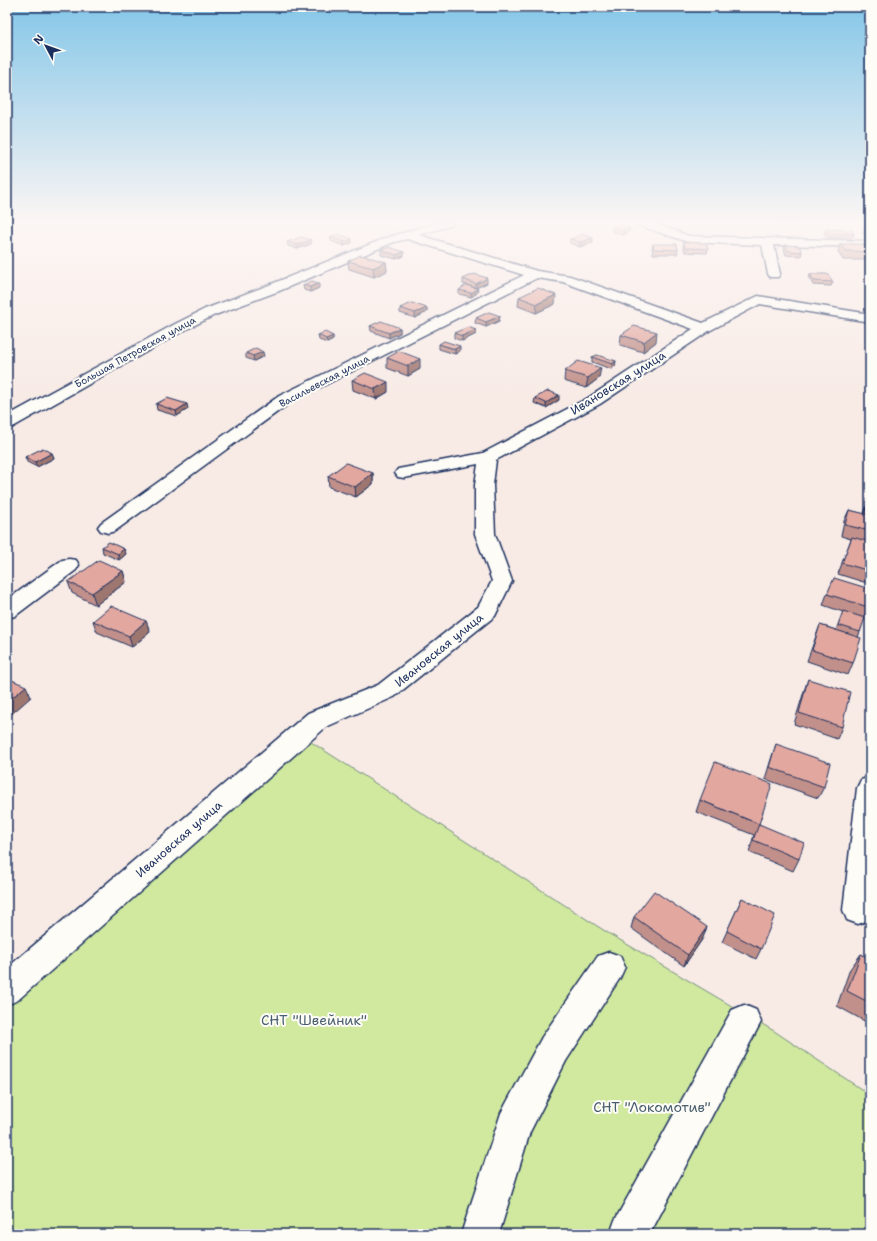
<svg xmlns="http://www.w3.org/2000/svg" width="877" height="1241" font-family="'Shantell Sans',sans-serif">
<style>
.green{fill:#d0e99f;stroke:#768c7e}
.lines{fill:none;stroke-linecap:round;stroke-linejoin:round}
.minor-casing{stroke:#1b2f5e;stroke-width:3}
.minor{fill:#fdfcf7;fill-rule:evenodd}
.wall{fill:#c2908a;stroke:#1b2f5e}
.shaded-wall{fill:#9e7670;stroke:#1b2f5e}
.building{fill:#e2a8a0;stroke:#1b2f5e}
.labels{text-anchor:middle;dominant-baseline:central;stroke-width:4;stroke-linejoin:round;paint-order:stroke}
.far-street-label{font-size:10px;fill:#1b2f5e;stroke:#fdfcf7}
.street-label{font-size:12px;fill:#1b2f5e;stroke:#fdfcf7}
.near-park-label{font-size:14px;fill:#485e6e;stroke:#fdfcf7}
</style>
<rect width="100%" height="100%" fill="#f8ebe6"/>
<filter id="ink" filterUnits="userSpaceOnUse"><feTurbulence type="fractalNoise" baseFrequency=".025" numOctaves="2"/><feDisplacementMap in="SourceGraphic" scale="8" xChannelSelector="R" yChannelSelector="G"/><feConvolveMatrix kernelMatrix="1 2 1 2 8 2 1 2 1" color-interpolation-filters="sRGB"/></filter>
<g filter="url(#ink)">
<path class="green" d="M 308,740 L 608,933 L 774,1031 L 870,1095 L 870,1234 L 7,1234 L 7,1005 Z"/>
<g class="lines">
<defs>
<path id="minor" d="M 435,223 L 453,223 L 452,225 L 419,235 L 537,271 L 570,276 L 703,323 L 758,296 L 870,314 L 870,322 L 760,304 L 709,331 L 600,404 L 496,460 L 493,485 L 495,534 L 512,581 L 495,616 L 394,697 L 326,727 L 18,1000 L 7,1005 L 7,968 L 308,713 L 378,685 L 478,607 L 492,581 L 475,534 L 475,485 L 478,464 L 404,478 L 398,477 L 395,473 L 398,469 L 483,453 L 588,398 L 693,329 L 563,282 L 537,278 L 291,402 L 115,531 L 108,533 L 101,531 L 98,527 L 101,523 L 279,396 L 524,275 L 407,239 L 394,242 L 279,291 L 215,315 L 185,330 L 13,427 L 7,428 L 7,416 L 175,324 L 205,309 L 269,285 L 386,238 Z
M 637,223 L 654,223 L 689,236 L 870,241 L 870,247 L 774,245 L 780,274 L 778,277 L 770,277 L 768,274 L 762,245 L 688,242 L 638,225 Z
M 69,559 L 76,560 L 79,565 L 76,570 L 15,616 L 7,618 L 7,600 L 62,560 Z
M 870,777 L 870,917 L 869,920 L 858,924 L 847,920 L 843,910 L 857,788 L 861,780 Z
M 609,952 L 620,956 L 625,967 L 620,978 L 566,1061 L 530,1132 L 499,1234 L 461,1234 L 501,1113 L 542,1037 L 598,956 Z
M 744,1005 L 756,1010 L 761,1022 L 650,1234 L 610,1234 L 615,1220 L 732,1010 Z"/>
</defs>
<use href="#minor" class="minor-casing"/>
<use href="#minor" class="minor"/>
</g>
<path class="wall" d="M 773,223 L 799,223 L 798,225 L 773,224 Z
M 865,224 L 870,224 L 870,239 L 867,239 L 862,232 Z
M 612,227 L 629,232 L 623,235 L 611,231 Z
M 826,229 L 854,234 L 852,238 L 826,237 L 824,233 Z
M 330,237 L 352,243 L 344,246 L 331,241 Z
M 570,239 L 593,242 L 580,247 L 570,243 Z
M 311,240 L 311,244 L 297,249 L 288,246 L 287,242 Z
M 684,242 L 708,249 L 707,253 L 685,252 L 683,246 Z
M 653,244 L 678,250 L 677,254 L 653,254 L 652,248 Z
M 840,244 L 869,252 L 866,260 L 843,260 L 838,252 Z
M 785,245 L 802,252 L 801,256 L 786,255 L 784,249 Z
M 381,250 L 404,256 L 396,259 L 381,255 Z
M 348,261 L 386,262 L 387,271 L 374,277 L 349,269 Z
M 810,274 L 833,282 L 831,286 L 813,285 L 809,278 Z
M 463,279 L 487,283 L 476,288 L 463,284 Z
M 303,285 L 319,288 L 310,292 L 304,290 Z
M 459,290 L 477,293 L 471,297 L 459,294 Z
M 519,297 L 555,304 L 536,313 L 518,306 Z
M 400,308 L 427,308 L 427,312 L 415,318 L 400,313 Z
M 500,316 L 499,321 L 486,327 L 475,323 L 476,318 Z
M 370,326 L 400,328 L 400,333 L 389,338 L 371,331 Z
M 476,330 L 476,334 L 462,341 L 454,338 L 454,333 Z
M 318,335 L 333,336 L 333,340 L 327,343 L 319,340 Z
M 621,335 L 656,342 L 643,352 L 620,345 Z
M 439,344 L 460,351 L 455,354 L 439,349 Z
M 246,353 L 264,356 L 254,361 L 246,358 Z
M 592,357 L 616,361 L 615,366 L 611,369 L 592,362 Z
M 387,358 L 420,369 L 408,376 L 387,368 Z
M 565,371 L 599,378 L 586,388 L 564,381 Z
M 352,380 L 388,392 L 376,399 L 353,390 Z
M 535,398 L 559,400 L 546,408 L 534,403 Z
M 156,404 L 188,409 L 177,416 L 157,410 Z
M 52,453 L 54,458 L 37,467 L 27,462 L 25,457 Z
M 373,473 L 373,484 L 356,497 L 329,487 L 328,476 Z
M 870,494 L 870,584 L 838,574 L 851,539 L 841,536 L 844,521 L 849,510 L 864,514 Z
M 102,547 L 124,549 L 126,554 L 119,560 L 103,553 Z
M 123,571 L 126,582 L 96,605 L 72,593 L 68,582 Z
M 827,594 L 870,602 L 864,618 L 860,632 L 858,637 L 853,663 L 848,675 L 807,661 L 820,625 L 836,630 L 843,612 L 823,605 Z
M 93,621 L 146,621 L 150,632 L 132,647 L 97,632 Z
M 808,679 L 842,727 L 837,739 L 794,724 L 804,691 Z
M 776,744 L 824,787 L 818,798 L 765,779 L 772,756 Z
M 700,800 L 759,824 L 799,859 L 793,871 L 749,852 L 754,835 L 696,812 Z
M 742,898 L 761,949 L 756,959 L 722,942 Z
M 634,917 L 703,938 L 684,966 L 631,928 Z
M 861,954 L 870,959 L 870,1024 L 837,1006 L 850,969 Z"/>
<path class="shaded-wall" d="M 630,228 L 629,232 L 623,235 L 623,230 Z
M 593,238 L 593,242 L 580,247 L 580,242 Z
M 352,239 L 352,243 L 344,246 L 344,242 Z
M 311,240 L 311,244 L 297,249 L 297,245 Z
M 404,252 L 404,256 L 396,259 L 396,255 Z
M 386,262 L 387,271 L 374,277 L 373,268 Z
M 487,278 L 487,283 L 476,288 L 476,284 Z
M 319,283 L 319,288 L 310,292 L 310,287 Z
M 478,289 L 477,293 L 471,297 L 471,293 Z
M 556,295 L 555,304 L 536,313 L 537,304 Z
M 427,308 L 427,312 L 415,318 L 415,313 Z
M 500,316 L 499,321 L 486,327 L 486,322 Z
M 400,328 L 400,333 L 389,338 L 389,333 Z
M 476,330 L 476,334 L 462,341 L 462,336 Z
M 657,332 L 656,342 L 643,352 L 644,342 Z
M 333,336 L 333,340 L 327,343 L 326,339 Z
M 460,346 L 460,351 L 455,354 L 455,349 Z
M 263,352 L 264,356 L 254,361 L 253,356 Z
M 420,359 L 420,369 L 408,376 L 408,366 Z
M 616,361 L 615,366 L 611,369 L 612,364 Z
M 601,368 L 599,378 L 586,388 L 588,378 Z
M 388,382 L 388,392 L 376,399 L 375,389 Z
M 559,395 L 559,400 L 546,408 L 546,403 Z
M 187,404 L 188,409 L 177,416 L 176,411 Z
M 52,453 L 54,458 L 37,467 L 35,462 Z
M 373,473 L 373,484 L 356,497 L 355,487 Z
M 124,549 L 126,554 L 119,560 L 118,554 Z
M 123,571 L 126,582 L 96,605 L 92,593 Z
M 146,621 L 150,632 L 132,647 L 129,636 Z
M 26,686 L 31,697 L 7,718 L 7,702 Z
M 707,927 L 703,938 L 684,966 L 688,955 Z"/>
<path class="building" d="M 618,224 L 630,228 L 623,230 L 612,227 Z
M 865,224 L 870,224 L 870,231 Z
M 826,229 L 852,230 L 854,234 L 827,233 Z
M 338,234 L 352,239 L 344,242 L 330,237 Z
M 583,234 L 593,238 L 580,242 L 570,239 Z
M 301,237 L 311,240 L 297,245 L 287,242 Z
M 684,242 L 706,243 L 708,249 L 685,248 Z
M 653,244 L 677,244 L 678,250 L 654,249 Z
M 840,244 L 863,244 L 869,252 L 846,251 Z
M 785,245 L 799,246 L 802,252 L 788,251 Z
M 389,247 L 404,252 L 396,255 L 381,250 Z
M 361,255 L 386,262 L 373,268 L 348,261 Z
M 474,274 L 487,278 L 476,284 L 463,279 Z
M 810,274 L 828,274 L 833,282 L 814,281 Z
M 312,281 L 319,283 L 310,287 L 303,285 Z
M 466,285 L 478,289 L 471,293 L 459,290 Z
M 538,288 L 556,295 L 537,304 L 519,297 Z
M 412,303 L 427,308 L 415,313 L 400,308 Z
M 489,312 L 500,316 L 486,322 L 476,318 Z
M 381,321 L 400,328 L 389,333 L 370,326 Z
M 634,326 L 657,332 L 644,342 L 621,335 Z
M 468,327 L 476,330 L 462,336 L 454,333 Z
M 325,332 L 333,336 L 326,339 L 318,335 Z
M 444,341 L 460,346 L 455,349 L 439,344 Z
M 256,348 L 263,352 L 253,356 L 246,353 Z
M 399,351 L 420,359 L 408,366 L 387,358 Z
M 597,355 L 616,361 L 612,364 L 592,357 Z
M 578,361 L 601,368 L 588,378 L 565,371 Z
M 365,373 L 388,382 L 375,389 L 352,380 Z
M 548,391 L 559,395 L 546,403 L 535,398 Z
M 167,398 L 187,404 L 176,411 L 156,404 Z
M 43,448 L 52,453 L 35,462 L 25,457 Z
M 346,463 L 373,473 L 355,487 L 328,476 Z
M 870,496 L 870,509 L 866,508 Z
M 849,510 L 870,515 L 870,531 L 845,525 Z
M 852,537 L 870,542 L 870,571 L 842,563 Z
M 109,542 L 124,549 L 118,554 L 102,547 Z
M 99,560 L 123,571 L 92,593 L 68,582 Z
M 834,578 L 870,589 L 870,602 L 868,607 L 827,594 Z
M 111,606 L 146,621 L 129,636 L 93,621 Z
M 843,611 L 865,618 L 860,632 L 838,625 Z
M 820,625 L 861,638 L 853,663 L 812,650 Z
M 7,678 L 26,686 L 7,702 Z
M 808,679 L 850,692 L 842,727 L 799,713 Z
M 776,744 L 830,763 L 824,787 L 769,767 Z
M 715,762 L 772,784 L 759,824 L 804,843 L 799,859 L 753,840 L 759,824 L 700,800 Z
M 654,891 L 707,927 L 688,955 L 634,917 Z
M 742,898 L 775,915 L 761,949 L 727,931 Z
M 861,954 L 870,959 L 870,1003 L 847,991 Z"/>
</g>
<linearGradient id="sky" x2="0" y2="1"><stop stop-color="#84c6e8"/><stop offset="0.56" stop-color="#fcf6f4"/><stop offset="1" stop-color="#fcf6f4" stop-opacity="0"/></linearGradient>
<rect width="877" height="397" fill="url(#sky)"/>
<g class="labels">
<g class="far-street-label">
<text transform="translate(135 352) rotate(-29)">Большая Петровская улица</text>
<text transform="translate(324 381) rotate(-28)">Васильевская улица</text>
</g>
<g class="street-label">
<text transform="translate(618 383) rotate(-32)">Ивановская улица</text>
<text transform="translate(439 650) rotate(-39)">Ивановская улица</text>
<text transform="translate(179 839) rotate(-41)">Ивановская улица</text>
</g>
<g class="near-park-label">
<text x="314" y="1020">СНТ "Швейник"</text>
<text x="652" y="1107">СНТ "Локомотив"</text>
</g>
</g>
<rect width="877" height="1241" fill="none" stroke="#fdfcf7" stroke-width="24"/>
<rect x="12" y="12" width="853" height="1217" fill="none" stroke="#1b2f5e" stroke-width="1.5" filter="url(#ink)"/>
<g transform="translate(46 46) rotate(311)" stroke="#fdfcf7" stroke-width="3" paint-order="stroke">
<path d="M0-3L7 15L0 10L-7 15Z" fill="#1b2f5e"/>
<text y="-6" font-size="11" font-weight="bold" text-anchor="middle" fill="#1b2f5e">N</text>
</g>
</svg>
